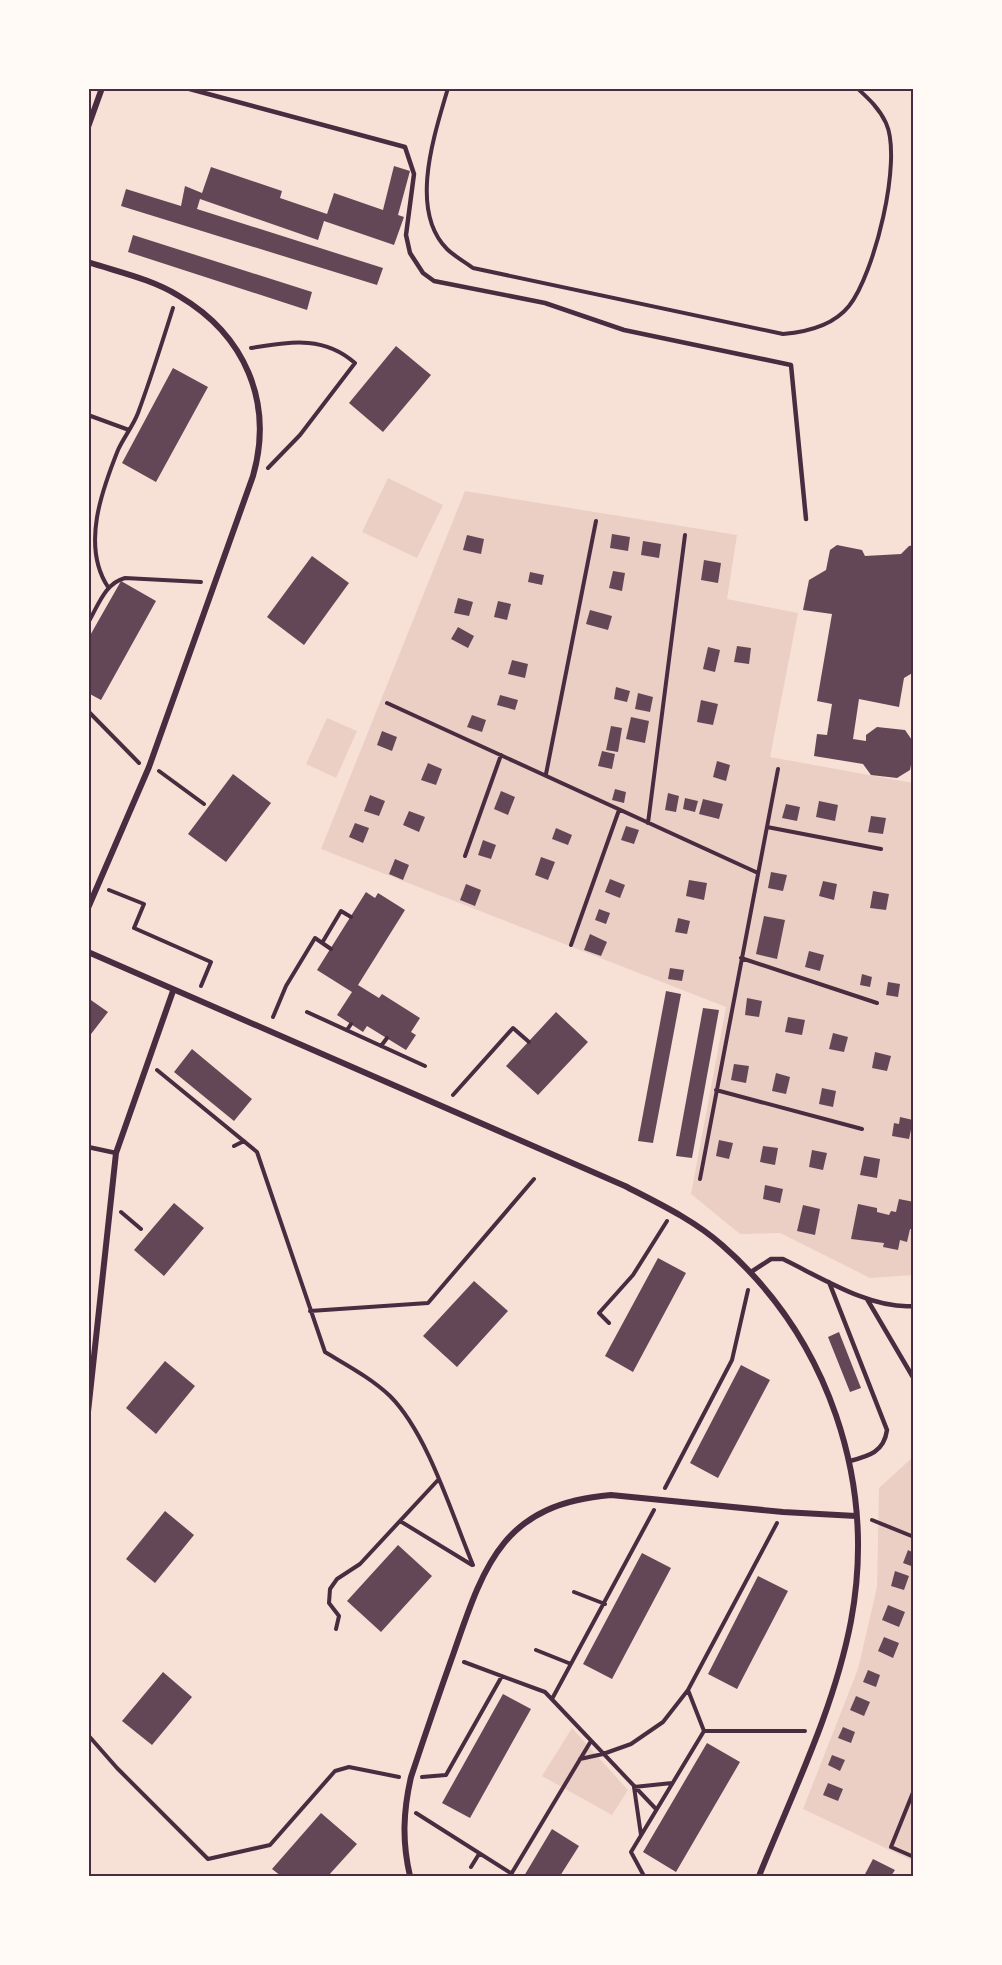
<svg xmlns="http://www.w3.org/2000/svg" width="1002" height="1965" font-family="'Golos Text',sans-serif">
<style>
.green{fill:#ebcfc5}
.building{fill:#644757}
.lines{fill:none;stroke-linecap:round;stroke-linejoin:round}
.path{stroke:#4a2c40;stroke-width:4}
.service{stroke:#4a2c40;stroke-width:4.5}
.minor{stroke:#4a2c40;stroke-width:6}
.neatline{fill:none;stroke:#4a2c40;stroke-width:2}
</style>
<rect width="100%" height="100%" fill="#f7e1d7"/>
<path class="green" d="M 388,478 L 443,505 L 417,558 L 362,532 Z
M 465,491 L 737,535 L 727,599 L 798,613 L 770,757 L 913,783 L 913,1275 L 870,1278 L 780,1233 L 740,1234 L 691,1194 L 726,1007 L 321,849 Z
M 327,718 L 357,731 L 336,778 L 306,764 Z
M 913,1457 L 913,1861 L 803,1809 L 858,1669 L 877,1587 L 879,1488 Z
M 572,1728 L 628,1790 L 612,1815 L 542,1776 Z"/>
<path class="building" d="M 394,166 L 410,171 L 398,215 L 404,217 L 394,245 L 324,221 L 318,240 L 200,199 L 197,209 L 383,268 L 377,285 L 121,206 L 126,189 L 181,206 L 185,186 L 202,193 L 211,167 L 282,191 L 280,198 L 327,214 L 334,193 L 383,210 Z
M 133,235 L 312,292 L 307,310 L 128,252 Z
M 396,346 L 431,375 L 383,432 L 349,403 Z
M 173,368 L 208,387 L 156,482 L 122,463 Z
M 612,534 L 630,537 L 628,551 L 610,548 Z
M 467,535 L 484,539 L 481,554 L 463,550 Z
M 643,541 L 661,544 L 659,558 L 641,555 Z
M 837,545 L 862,550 L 865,556 L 901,554 L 909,546 L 914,545 L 914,672 L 904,678 L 899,707 L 859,699 L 853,739 L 866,741 L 866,735 L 877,727 L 905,730 L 914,743 L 914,749 L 910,770 L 897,778 L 871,775 L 863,764 L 814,756 L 817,734 L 827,735 L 832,704 L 817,701 L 832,614 L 803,610 L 809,580 L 826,570 L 830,550 Z
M 312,556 L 349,583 L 304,645 L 267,617 Z
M 704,560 L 721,563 L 718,583 L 701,580 Z
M 613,571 L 625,573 L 622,591 L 609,588 Z
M 530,572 L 544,575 L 542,585 L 528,582 Z
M 121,581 L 156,601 L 101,700 L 88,693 L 88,639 Z
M 458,598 L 473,602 L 469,616 L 454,613 Z
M 498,601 L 511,604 L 507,620 L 494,617 Z
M 590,610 L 612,616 L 608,630 L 586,624 Z
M 458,627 L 474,636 L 468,648 L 451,639 Z
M 737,646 L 751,648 L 749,664 L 734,662 Z
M 708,647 L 720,650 L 715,672 L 703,669 Z
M 512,660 L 528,664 L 525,678 L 508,674 Z
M 616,687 L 630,691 L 627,702 L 614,699 Z
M 638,693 L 653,697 L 650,712 L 635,709 Z
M 500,695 L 518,700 L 515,710 L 497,705 Z
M 701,700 L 718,704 L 713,725 L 697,722 Z
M 472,715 L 486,720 L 482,732 L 467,727 Z
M 631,717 L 649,721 L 645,743 L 626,739 Z
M 611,726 L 622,728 L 618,752 L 606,750 Z
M 382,731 L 397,737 L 392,751 L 377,745 Z
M 602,751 L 615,754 L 612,769 L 598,766 Z
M 717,761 L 730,765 L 726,781 L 713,777 Z
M 428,763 L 442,769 L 436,785 L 421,780 Z
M 233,774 L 271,803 L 226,862 L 188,834 Z
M 615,789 L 626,792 L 624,803 L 612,800 Z
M 501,791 L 515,797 L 508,815 L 494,809 Z
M 668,793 L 679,796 L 676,812 L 665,810 Z
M 370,795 L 385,801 L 379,816 L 364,811 Z
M 685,798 L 698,801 L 695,812 L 683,809 Z
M 703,799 L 723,804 L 719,819 L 699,814 Z
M 819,801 L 838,805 L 835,821 L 816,817 Z
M 786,804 L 800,807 L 797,821 L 782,818 Z
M 409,811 L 425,817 L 419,832 L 403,825 Z
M 871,816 L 886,818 L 883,834 L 868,832 Z
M 355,823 L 369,828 L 363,843 L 349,837 Z
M 626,826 L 639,830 L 634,844 L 621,840 Z
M 556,828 L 572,835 L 568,845 L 552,839 Z
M 483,840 L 496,845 L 491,859 L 478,855 Z
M 541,857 L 555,862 L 548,880 L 535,875 Z
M 395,859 L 409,865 L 403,880 L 389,874 Z
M 771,872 L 787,875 L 783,891 L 768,888 Z
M 610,879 L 625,885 L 620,898 L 605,892 Z
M 689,880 L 707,883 L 704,900 L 686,896 Z
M 823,881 L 837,884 L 834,900 L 819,896 Z
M 466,884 L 481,890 L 475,906 L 460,900 Z
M 873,891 L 889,894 L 886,910 L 870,908 Z
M 366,892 L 375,898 L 378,893 L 405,910 L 358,985 L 379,998 L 382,994 L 420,1018 L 411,1032 L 416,1035 L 406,1050 L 367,1026 L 363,1032 L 337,1015 L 352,992 L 317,970 Z
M 599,909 L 610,913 L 606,924 L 595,920 Z
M 764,916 L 785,920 L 777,959 L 756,954 Z
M 678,918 L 690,921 L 687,934 L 675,932 Z
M 590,934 L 607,942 L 601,956 L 584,950 Z
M 809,951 L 824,955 L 820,971 L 805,967 Z
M 670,968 L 684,970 L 682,981 L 668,979 Z
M 862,974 L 872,977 L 870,987 L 860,985 Z
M 888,982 L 900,984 L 898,997 L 886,995 Z
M 666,991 L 681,994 L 653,1143 L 638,1141 Z
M 88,998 L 108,1012 L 88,1038 Z
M 747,998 L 762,1001 L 759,1017 L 745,1015 Z
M 703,1008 L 719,1010 L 692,1158 L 676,1156 Z
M 556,1012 L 588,1042 L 538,1095 L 506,1066 Z
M 788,1017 L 805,1020 L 802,1035 L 785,1032 Z
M 833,1033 L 848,1037 L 844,1052 L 829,1049 Z
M 192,1049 L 252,1099 L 234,1121 L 174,1072 Z
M 875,1052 L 891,1056 L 887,1071 L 872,1068 Z
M 734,1064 L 749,1066 L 746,1083 L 731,1080 Z
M 776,1073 L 790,1077 L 786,1094 L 772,1091 Z
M 822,1088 L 836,1091 L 833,1107 L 819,1104 Z
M 900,1117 L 913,1120 L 909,1139 L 892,1136 L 894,1123 L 899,1124 Z
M 719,1140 L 733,1143 L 729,1159 L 716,1156 Z
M 763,1146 L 778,1148 L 775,1165 L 760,1162 Z
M 812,1150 L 827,1153 L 823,1170 L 809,1167 Z
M 864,1156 L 880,1159 L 877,1178 L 860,1175 Z
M 765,1185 L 783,1189 L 780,1203 L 763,1199 Z
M 899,1199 L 914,1202 L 914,1230 L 910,1229 L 907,1242 L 900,1240 L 898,1250 L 883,1247 L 884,1243 L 851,1239 L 858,1204 L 877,1208 L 877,1212 L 889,1215 L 891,1211 L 896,1212 Z
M 174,1203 L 204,1228 L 164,1276 L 134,1250 Z
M 803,1205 L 820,1209 L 815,1235 L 797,1231 Z
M 658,1258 L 686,1273 L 633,1372 L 605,1356 Z
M 474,1281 L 508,1311 L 457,1367 L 423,1336 Z
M 839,1332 L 861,1388 L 850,1392 L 828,1337 Z
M 165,1361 L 195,1386 L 156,1434 L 126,1408 Z
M 741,1365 L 770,1380 L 718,1478 L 690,1463 Z
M 165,1511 L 194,1535 L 155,1583 L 126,1559 Z
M 398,1545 L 432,1576 L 381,1632 L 347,1601 Z
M 908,1550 L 914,1553 L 914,1567 L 903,1563 Z
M 642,1553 L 671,1568 L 612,1679 L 583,1664 Z
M 895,1571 L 909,1576 L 904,1590 L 891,1586 Z
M 758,1576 L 788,1591 L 737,1689 L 708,1674 Z
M 888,1605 L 905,1612 L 899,1627 L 882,1620 Z
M 884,1637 L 899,1643 L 893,1658 L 878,1651 Z
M 868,1670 L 880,1675 L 876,1687 L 863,1682 Z
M 163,1672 L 192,1697 L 152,1745 L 122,1721 Z
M 503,1694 L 531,1709 L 470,1818 L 442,1803 Z
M 856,1696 L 870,1702 L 864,1716 L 850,1710 Z
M 843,1727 L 855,1732 L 851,1743 L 838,1738 Z
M 707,1743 L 740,1762 L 676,1872 L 643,1852 Z
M 832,1755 L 845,1760 L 840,1771 L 828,1765 Z
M 828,1783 L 843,1789 L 838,1801 L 823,1795 Z
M 321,1813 L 357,1844 L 328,1876 L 281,1876 L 272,1869 Z
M 552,1829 L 579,1846 L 560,1876 L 524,1876 Z
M 873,1859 L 895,1870 L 891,1876 L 864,1876 Z"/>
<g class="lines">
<path class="path" d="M 448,88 C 435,133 408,210 447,249 C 454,256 465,262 473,268 L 783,334 C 807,332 833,326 849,306 C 874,275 903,160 886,123 C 879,108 869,99 857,88
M 251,348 C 290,342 323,335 355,363 L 300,435 L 268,468
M 88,415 L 129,430
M 108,587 C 81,546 102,490 118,450 C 124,437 133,426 138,413 C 151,378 162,343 173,308
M 88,623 C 98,606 105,583 125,578 L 201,582
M 387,703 L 758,873
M 88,711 L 139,763
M 159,771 L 204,804
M 546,774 L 596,521
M 648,823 L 685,535
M 767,827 L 881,849
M 465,856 L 501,755
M 109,890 L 144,904 L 134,928 L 211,962 L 201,986
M 322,943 L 341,911 L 351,917
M 571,945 L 619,810
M 741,958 L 877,1003
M 307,1012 L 425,1066
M 273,1017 L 286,986 L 315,938 L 331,949
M 347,1030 L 351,1024
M 381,1046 L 387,1038
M 157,1070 L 257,1152 L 325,1352 C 348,1366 371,1378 390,1396 C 428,1434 452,1515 473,1565
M 716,1090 L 862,1129
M 453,1095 L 513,1028 L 529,1042
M 234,1146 L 244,1141
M 700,1179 L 778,769
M 121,1212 L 141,1229
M 310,1311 L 428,1303 L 534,1179
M 609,1323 L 599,1313 L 633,1275 L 667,1221
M 665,1488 L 732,1360 L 748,1290
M 872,1520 L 914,1537
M 400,1521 L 472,1565
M 574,1592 L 605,1604
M 336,1629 L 339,1616 L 329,1603 L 330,1589 L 337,1579 L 360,1564 L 438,1480
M 536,1650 L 571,1664
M 464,1662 L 545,1692 L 656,1809
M 688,1690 L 704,1731
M 552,1699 L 654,1510
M 88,1735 L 117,1768 L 208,1859 L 270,1845 L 335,1771 L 349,1767 L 399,1777
M 580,1759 L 603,1754 L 631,1744 L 663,1722 L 688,1690 L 777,1523
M 422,1777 L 446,1775 L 502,1676
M 914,1790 L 891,1847 L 914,1857
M 416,1813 L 512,1874
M 641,1835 L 634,1787 L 672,1783
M 471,1867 L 479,1854
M 510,1876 L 591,1741
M 644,1876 L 631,1852 L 704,1731 L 805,1731"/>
<path class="service" d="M 186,88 L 405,147 L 414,174 L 406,235 L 410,253 L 423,273 L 434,281 L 545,303 L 624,330 L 791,365 L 806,519
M 88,1147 L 116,1153
M 751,1272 L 771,1259 L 783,1259 C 820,1277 872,1310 914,1306
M 829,1282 L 887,1430 C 884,1452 869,1456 850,1461
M 867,1299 L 914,1379"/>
<path class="minor" d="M 88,127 L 102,88
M 88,262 C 118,272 152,279 179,296 C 245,335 274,402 253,476 L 149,767 L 88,908
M 88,952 L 625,1186 C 658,1203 694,1220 722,1245 C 828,1338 877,1481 851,1621 C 834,1710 792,1794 759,1876
M 88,1412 L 116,1153 L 173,991
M 88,1455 L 88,1657
M 410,1876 C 402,1842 403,1812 411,1777 C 425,1735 439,1694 454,1652 C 485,1562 504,1504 611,1495 L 783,1512 L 856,1516"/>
</g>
<rect width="1002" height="1965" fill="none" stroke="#fffaf5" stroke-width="180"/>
<rect x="90" y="90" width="822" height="1785" class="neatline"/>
</svg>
